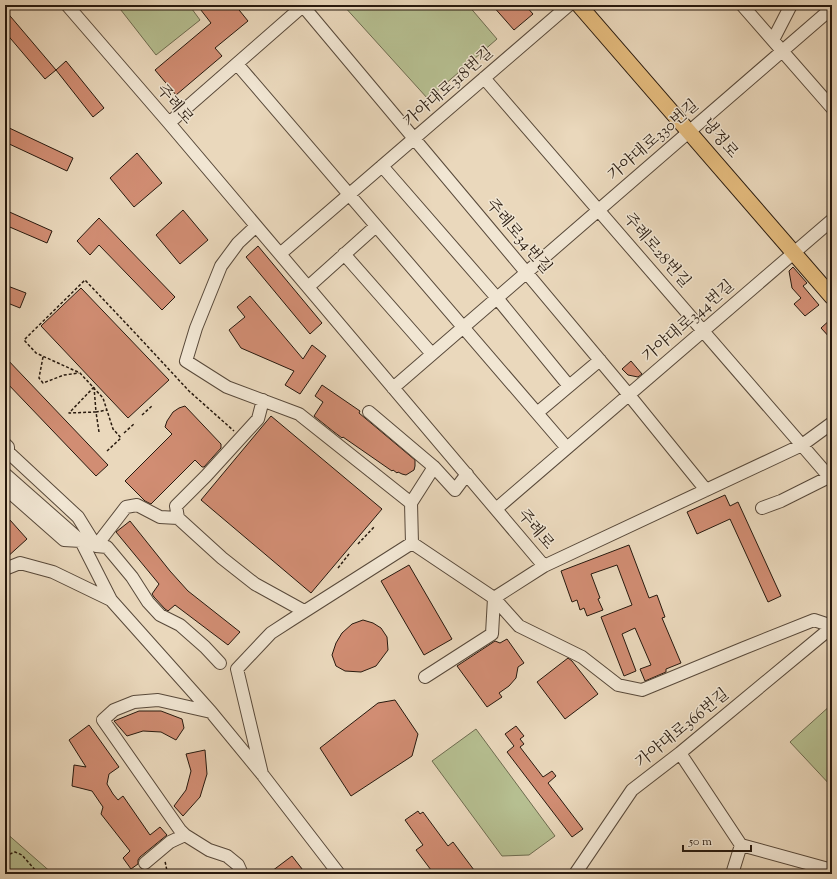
<svg xmlns="http://www.w3.org/2000/svg" width="837" height="879" font-family="'Sorts Mill Goudy','Noto Serif KR',serif">
<style>
.green{fill:#b6bf91;stroke:#6e6c50}
.building{fill:#d18d73;stroke:#27190e}
.lines{fill:none;stroke-linecap:round;stroke-linejoin:round}
.minor-casing{stroke:#58493a;stroke-width:14}
.major-casing{stroke:#27190e;stroke-width:17}
.path{stroke:#27190e;stroke-width:1.5;stroke-dasharray:3 2;stroke-linecap:butt}
.minor{stroke:#f1e6d3;stroke-width:12}
.major{stroke:#e5bc7e;stroke-width:15}
.labels{text-anchor:middle;dominant-baseline:central;stroke-width:3;stroke-linejoin:round;paint-order:stroke}
.street-label{font-size:16px;fill:#27190e;stroke:#f1e6d3}
</style>
<rect width="100%" height="100%" fill="#ead8bc"/>
<filter id="stains"><feTurbulence type="fractalNoise" baseFrequency=".005" numOctaves="4"/><feColorMatrix values="0 0 0 0 .2 0 0 0 0 .09 0 0 0 0 .02 0 0 0 .5 -.17"/></filter>
<radialGradient id="worn" r=".72"><stop offset=".6" stop-color="#630" stop-opacity="0"/><stop offset="1" stop-color="#630" stop-opacity=".3"/></radialGradient>
<path class="green" d="M 117,5 L 189,5 L 200,20 L 156,55 Z
M 343,5 L 468,5 L 497,39 L 428,99 Z
M 832,704 L 832,787 L 790,742 Z
M 476,729 L 555,836 L 529,855 L 502,856 L 432,761 Z
M 5,832 L 53,874 L 5,874 Z"/>
<path class="building" d="M 197,5 L 235,5 L 248,21 L 215,48 L 222,56 L 176,95 L 155,70 L 211,23 Z
M 492,5 L 525,5 L 533,14 L 514,30 Z
M 5,10 L 56,70 L 45,79 L 5,32 Z
M 66,61 L 104,108 L 93,117 L 56,70 Z
M 5,126 L 73,158 L 67,171 L 5,142 Z
M 137,153 L 162,183 L 134,207 L 110,178 Z
M 5,210 L 52,231 L 47,243 L 5,225 Z
M 183,210 L 208,240 L 180,264 L 156,235 Z
M 99,218 L 175,297 L 162,310 L 99,245 L 90,255 L 77,241 Z
M 258,246 L 322,323 L 310,334 L 246,257 Z
M 793,267 L 807,283 L 803,286 L 819,305 L 805,316 L 794,304 L 801,298 L 792,288 L 789,271 Z
M 5,285 L 26,293 L 20,308 L 5,302 Z
M 81,288 L 169,380 L 128,418 L 41,326 Z
M 250,296 L 303,359 L 312,345 L 326,356 L 300,394 L 285,385 L 294,371 L 241,348 L 229,330 L 245,317 L 237,307 Z
M 832,318 L 832,340 L 821,328 Z
M 5,357 L 108,465 L 96,476 L 5,381 Z
M 631,361 L 642,374 L 638,377 L 628,375 L 622,369 Z
M 322,385 L 360,411 L 359,413 L 415,460 L 415,466 L 414,470 L 406,475 L 402,474 L 398,472 L 397,473 L 393,470 L 392,471 L 343,437 L 342,438 L 334,432 L 314,416 L 323,402 L 315,396 Z
M 185,406 L 221,444 L 221,448 L 204,467 L 202,467 L 195,460 L 151,504 L 145,501 L 125,481 L 172,434 L 165,427 L 167,421 L 173,412 L 179,408 Z
M 271,416 L 382,509 L 311,593 L 201,500 Z
M 725,495 L 730,506 L 738,502 L 781,596 L 768,602 L 730,519 L 697,534 L 687,512 Z
M 10,520 L 27,539 L 5,559 L 5,525 Z
M 130,521 L 170,571 L 188,591 L 240,632 L 228,645 L 175,605 L 168,611 L 165,609 L 154,597 L 152,594 L 159,584 L 116,532 Z
M 629,545 L 649,598 L 657,595 L 665,617 L 662,618 L 681,663 L 666,669 L 666,672 L 645,681 L 640,669 L 651,665 L 635,628 L 622,634 L 636,671 L 624,676 L 601,617 L 632,605 L 617,565 L 591,574 L 600,598 L 598,599 L 603,610 L 587,616 L 584,608 L 580,610 L 577,600 L 572,602 L 561,571 Z
M 409,565 L 452,639 L 424,655 L 381,581 Z
M 363,620 L 373,623 L 381,628 L 387,637 L 388,650 L 376,666 L 361,672 L 345,671 L 336,666 L 332,655 L 336,643 L 342,633 L 352,624 Z
M 507,639 L 524,663 L 518,667 L 516,678 L 509,686 L 499,693 L 502,697 L 487,707 L 457,666 L 495,641 L 500,643 Z
M 568,658 L 572,661 L 598,694 L 565,719 L 537,682 Z
M 395,700 L 418,734 L 412,756 L 351,796 L 320,748 L 378,703 Z
M 139,711 L 161,711 L 182,719 L 184,728 L 176,740 L 161,732 L 143,731 L 127,736 L 114,721 Z
M 89,725 L 119,767 L 109,774 L 107,784 L 113,794 L 118,800 L 123,796 L 150,835 L 160,827 L 167,835 L 140,857 L 138,860 L 138,864 L 131,869 L 123,858 L 130,851 L 101,814 L 103,807 L 92,791 L 72,786 L 74,765 L 86,767 L 69,740 Z
M 516,726 L 524,736 L 520,739 L 524,744 L 520,747 L 543,777 L 552,771 L 556,776 L 548,783 L 583,829 L 572,837 L 507,752 L 514,746 L 505,734 Z
M 205,750 L 207,774 L 200,797 L 183,816 L 174,806 L 186,790 L 191,771 L 186,754 Z
M 418,811 L 420,814 L 423,812 L 448,846 L 453,842 L 477,874 L 434,874 L 416,850 L 423,845 L 405,820 Z
M 292,856 L 306,874 L 268,874 Z"/>
<g class="lines">
<defs>
<path id="minor" d="M 67,5 L 169,123 L 544,566
M 742,5 L 832,108
M 303,6 L 629,395 L 706,490
M 773,40 L 791,5
M 237,64 L 567,448
M 484,78 L 832,480
M 169,123 L 304,5
M 382,166 L 497,298 L 569,386
M 256,226 L 238,243 L 221,266 L 196,328 L 186,361 L 227,387 L 299,414 L 411,503 L 412,543 L 291,620 L 271,633 L 237,669 L 262,774
M 280,254 L 569,5
M 344,254 L 432,354
M 308,287 L 376,226
M 393,388 L 832,8
M 369,412 L 434,467
M 537,413 L 600,360
M 5,444 L 8,447 L 8,452 L 78,517 L 96,546
M 5,474 L 81,541 L 111,600 L 211,712 L 262,774 L 339,874
M 5,488 L 64,540 L 81,541
M 411,503 L 434,467 L 455,490 L 467,474
M 762,508 L 781,501 L 829,477 L 832,476
M 496,509 L 832,220
M 178,518 L 222,558 L 255,584 L 304,611
M 412,543 L 494,598 L 519,626 L 582,657 L 618,685 L 642,690 L 744,648 L 814,620 L 832,626
M 96,546 L 126,507 L 137,505 L 160,517 L 178,518 L 176,506 L 206,476 L 258,419 L 263,400
M 96,546 L 107,547 L 132,577 L 148,602 L 160,615 L 180,625 L 205,647 L 220,663
M 5,569 L 20,563 L 53,572 L 111,600
M 494,598 L 544,566 L 802,445 L 832,423
M 425,677 L 492,634 L 494,598
M 211,712 L 158,700 L 134,702 L 114,710 L 103,720 L 180,830 L 185,835 L 209,850 L 227,856 L 238,865 L 242,874
M 680,753 L 741,845 L 832,870
M 145,863 L 170,842 L 185,835
M 575,874 L 632,790 L 680,753 L 832,627
M 732,874 L 741,845"/>
<path id="major" d="M 579,5 L 832,297"/>
</defs>
<use href="#minor" class="minor-casing"/>
<use href="#major" class="major-casing"/>
<path class="path" d="M 43,357 L 39,378 L 43,383 L 64,375 L 79,373
M 94,387 L 96,412 L 69,413 Z
M 142,415 L 153,405
M 99,432 L 96,412 L 107,410
M 124,433 L 135,423
M 107,451 L 121,438 L 113,429 L 103,398 L 80,373 L 36,353 L 24,340 L 85,280 L 137,335 L 189,391 L 234,431
M 358,544 L 374,527
M 338,568 L 349,554
M 5,856 L 15,852 L 22,855 L 36,871 L 38,874
M 165,874 L 167,871 L 165,861"/>
<use href="#minor" class="minor"/>
<use href="#major" class="major"/>
</g>
<g class="labels">
<g class="street-label">
<text transform="translate(449 88) rotate(-41)">가야대로318번길</text>
<text transform="translate(174 105) rotate(49)">주례로</text>
<text transform="translate(719 139) rotate(49)">냉정로</text>
<text transform="translate(654 141) rotate(-41)">가야대로330번길</text>
<text transform="translate(518 237) rotate(50)">주례로34번길</text>
<text transform="translate(656 251) rotate(49)">주례로28번길</text>
<text transform="translate(689 322) rotate(-41)">가야대로344번길</text>
<text transform="translate(535 530) rotate(50)">주례로</text>
<text transform="translate(683 729) rotate(-39)">가야대로366번길</text>
</g>
</g>
<rect width="837" height="879" fill="none" stroke="#ead8bc" stroke-width="20"/>
<rect x="6" y="6" width="825" height="867" fill="none" stroke="#27190e" stroke-width="2"/>
<rect x="10" y="10" width="817" height="859" fill="none" stroke="#27190e"/>
<path d="M683 845v6h68v-6" fill="none" stroke="#27190e" stroke-width="2"/>
<text x="689" y="845" font-size="12" fill="#27190e" stroke="#f1e6d3" stroke-width="3" paint-order="stroke">50 m</text>
<rect width="100%" height="100%" filter="url(#stains)"/>
<rect width="100%" height="100%" fill="url(#worn)"/>
</svg>
